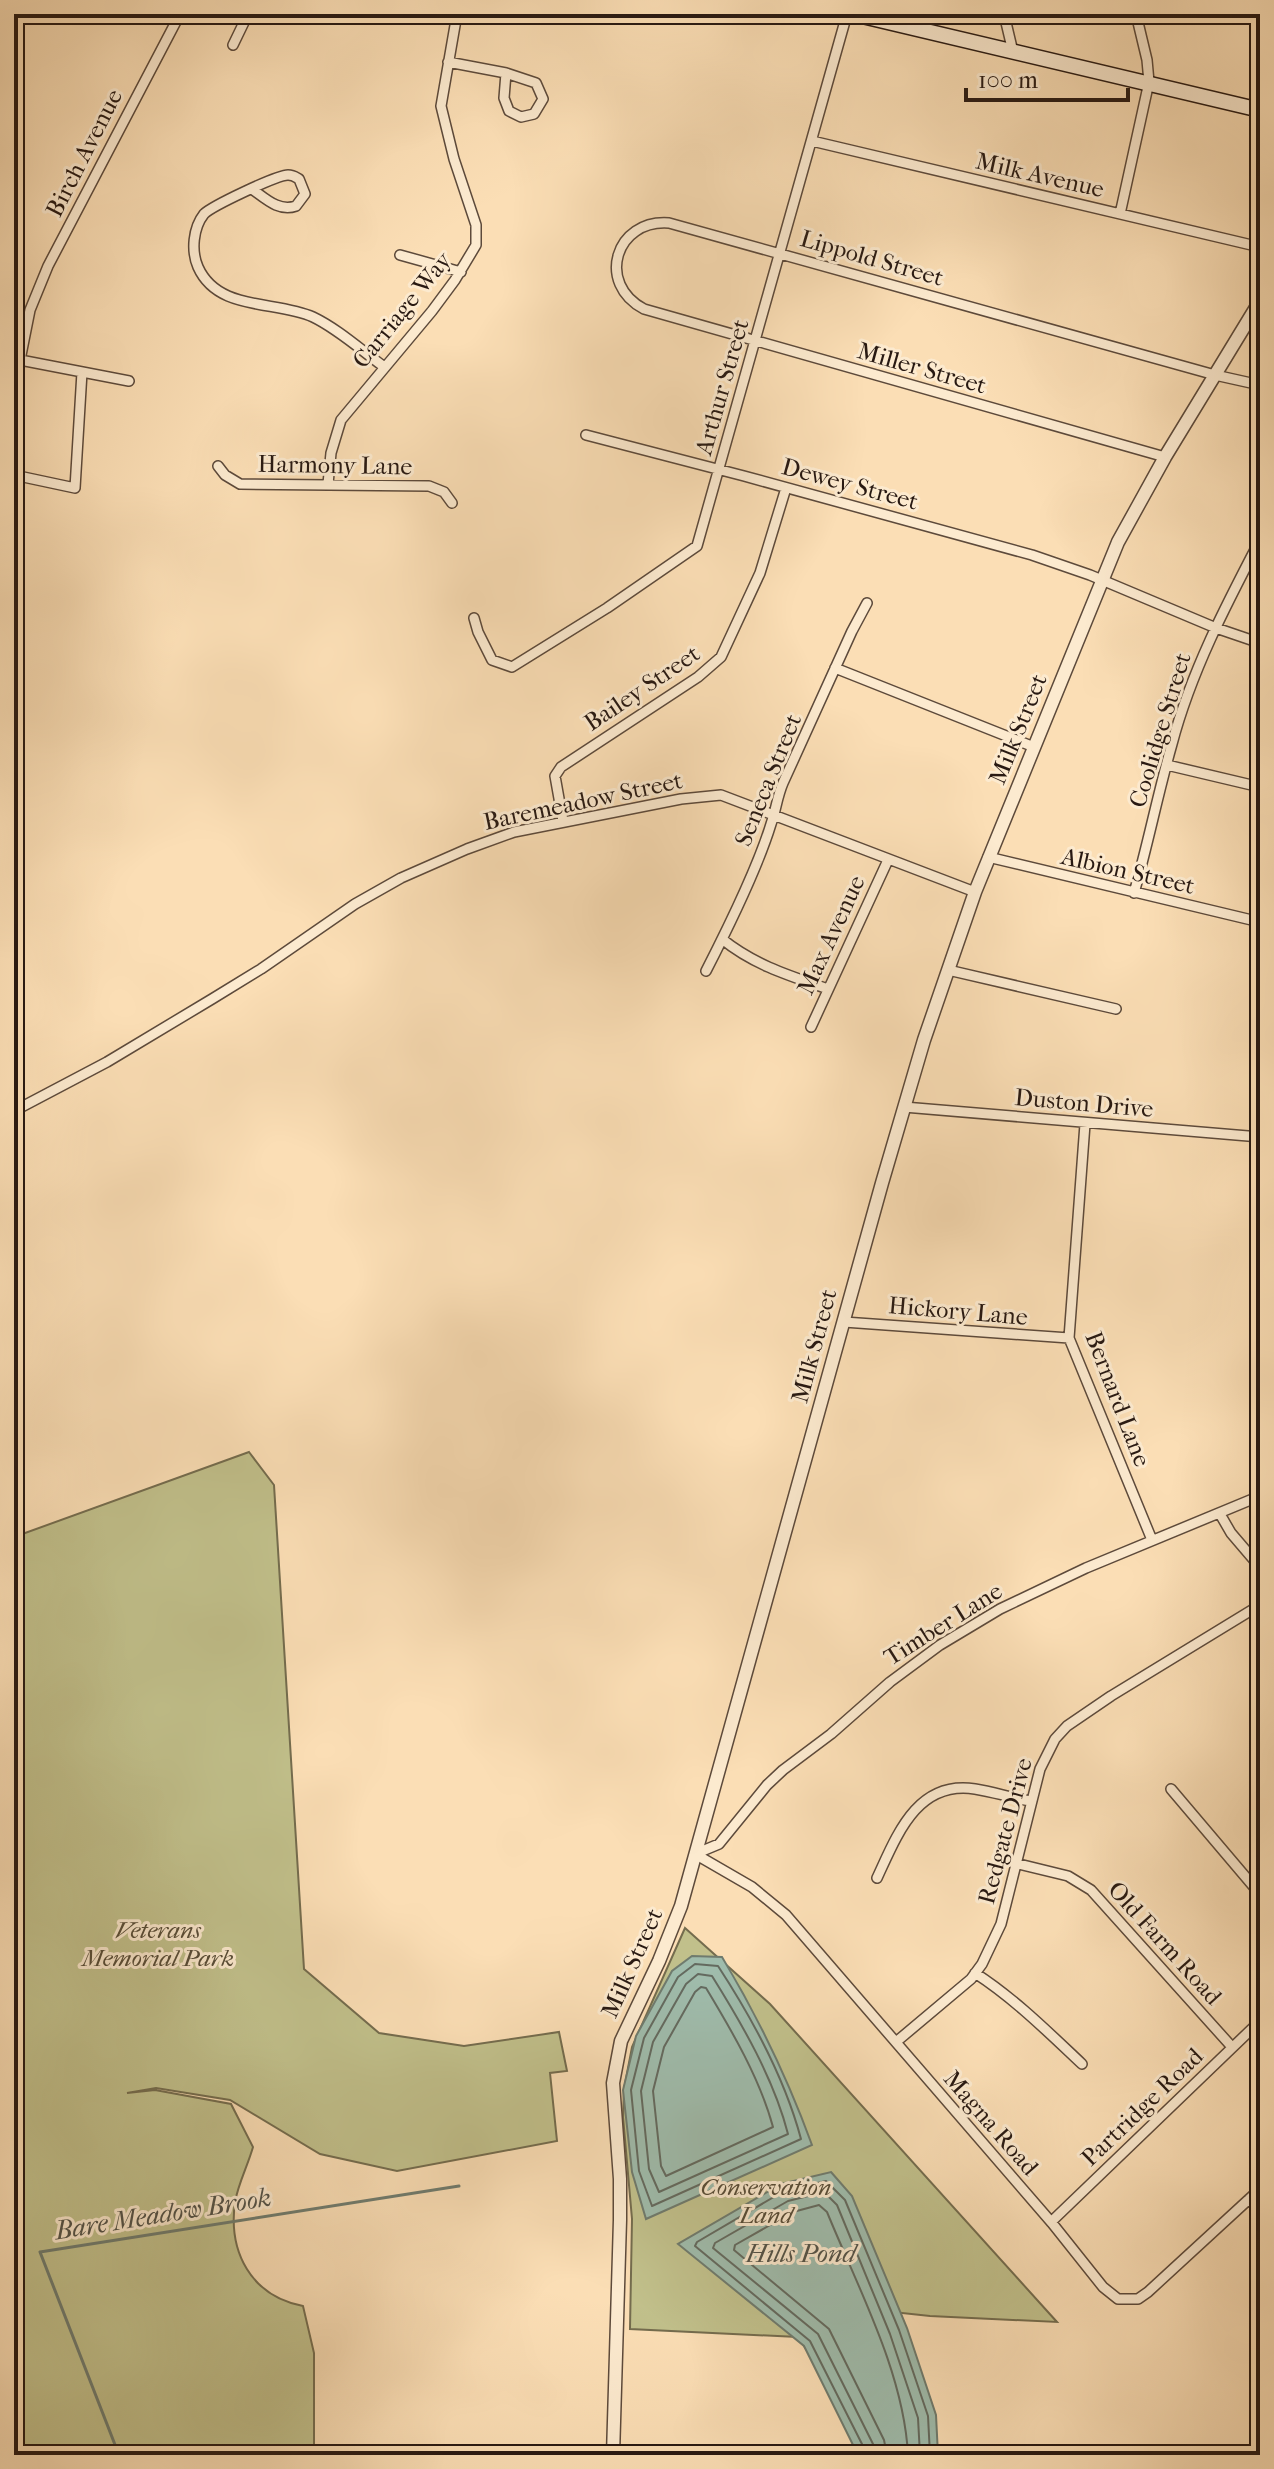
<svg xmlns="http://www.w3.org/2000/svg" width="1274" height="2469" font-family="'IM FELL French Canon',serif">
<style>
.green{fill:#c1c08b;stroke:#746c4e;stroke-width:2}
.water{fill:#9fbcac;stroke:#6f7b6e;stroke-width:2}
.lines{fill:none;stroke-linecap:round;stroke-linejoin:round}
.shore{stroke:#646a5f;stroke-width:2}
.stream{stroke:#6f7b6e;stroke-width:3}
.minor-casing{stroke:#5d4a3b;stroke-width:12}
.tertiary-casing{stroke:#5d4a3b;stroke-width:15}
.secondary-casing{stroke:#281912;stroke-width:17}
.minor{stroke:#fceacf;stroke-width:9}
.tertiary{stroke:#fceacf;stroke-width:12}
.secondary{stroke:#fceacf;stroke-width:14}
.labels{text-anchor:middle;dominant-baseline:central;stroke-width:6;stroke-linejoin:round;paint-order:stroke}
.street-label{font-size:24px;fill:#281912;stroke:#fceacf}
.park-label{font-size:24px;font-style:italic;fill:#564b36;stroke:#fceacf}
.water-label{font-size:26px;font-style:italic;fill:#525248;stroke:#fceacf}
</style>
<rect width="100%" height="100%" fill="#fbdeb5"/>
<filter id="stains"><feTurbulence type="fractalNoise" baseFrequency=".0025" numOctaves="4"/><feColorMatrix values="0 0 0 0 .2 0 0 0 0 .09 0 0 0 0 .02 0 0 0 .5 -.17"/></filter>
<radialGradient id="worn" r=".72"><stop offset=".6" stop-color="#630" stop-opacity="0"/><stop offset="1" stop-color="#630" stop-opacity=".3"/></radialGradient>
<path class="green" d="M 249,1452 L 274,1485 L 304,1969 L 379,2033 L 464,2046 L 559,2032 L 567,2071 L 550,2073 L 557,2141 L 397,2171 L 320,2154 L 230,2100 L 156,2088 L 127,2093 L 155,2090 L 231,2104 L 253,2147 C 248,2165 238,2184 235,2202 C 228,2252 251,2296 303,2306 L 314,2353 L 314,2455 L 14,2455 L 14,1537 Z
M 685,1928 L 770,2004 L 1057,2322 L 930,2316 L 893,2312 L 820,2370 L 798,2337 L 630,2329 L 632,2219 L 623,2117 L 624,2089 L 632,2047 Z"/>
<path class="water" d="M 692,1956 L 722,1957 C 758,2017 788,2079 812,2145 L 646,2219 L 632,2172 L 623,2090 L 636,2036 L 672,1971 Z
M 831,2172 L 852,2196 L 907,2328 L 936,2415 L 938,2455 L 858,2455 L 804,2346 L 678,2244 L 781,2184 Z"/>
<g class="lines">
<path class="shore" d="M 695,1964 L 718,1966 C 752,2018 785,2079 801,2139 L 652,2206 L 639,2171 L 631,2090 L 644,2038 L 678,1977 Z
M 698,1974 L 712,1976 C 742,2024 774,2079 788,2134 L 659,2192 L 649,2169 L 641,2091 L 653,2042 L 686,1984 Z
M 701,1987 L 706,1988 C 732,2031 760,2079 773,2127 L 666,2176 L 661,2166 L 653,2091 L 664,2047 L 695,1992 Z
M 865,2455 L 864,2448 L 810,2341 L 695,2246 L 697,2242 L 784,2191 L 826,2181 L 845,2200 L 899,2330 L 928,2416 L 930,2455
M 875,2455 L 873,2444 L 818,2334 L 713,2248 L 715,2243 L 788,2201 L 824,2192 L 837,2205 L 890,2334 L 918,2418 L 920,2455
M 887,2455 L 884,2440 L 829,2329 L 734,2250 L 735,2245 L 793,2212 L 819,2205 L 827,2212 C 858,2288 904,2373 908,2455"/>
<path class="stream" d="M 119,2455 L 40,2252 L 459,2186"/>
<defs>
<path id="minor" d="M 1004,14 L 1013,52
M 233,45 L 248,14
M 448,62 L 506,73 L 536,83 L 543,99 L 534,114 L 521,117 L 509,111 L 504,98 L 506,73
M 812,141 L 1260,247
M 252,189 C 266,199 279,212 296,206 L 305,194 L 299,179 C 294,176 293,175 288,175 C 277,175 212,206 204,214 C 193,228 191,251 198,267 C 218,312 276,300 313,317 C 338,329 361,350 383,366
M 1120,214 L 1149,82 L 1147,60 L 1136,14
M 400,255 L 461,272
M 15,359 L 129,381
M 20,360 L 30,310 L 48,266 L 180,14
M 586,435 L 744,476 L 1032,555 L 1090,575 L 1216,628 L 1260,643
M 1165,457 L 644,309 C 596,284 615,219 669,223 L 1215,375 L 1260,385
M 218,466 L 225,475 L 240,484 L 429,486 L 444,492 L 452,503
M 14,475 L 75,488 L 82,372
M 328,484 L 331,453 L 341,420 L 432,311 L 455,280 L 476,245 L 476,225 L 454,159 L 441,106 L 457,14
M 474,618 L 478,632 L 492,660 L 512,667 L 607,608 L 697,546 L 847,14
M 835,668 L 1034,747
M 1167,765 L 1260,787
M 563,821 L 555,776 L 561,767 L 698,677 L 721,657 L 760,573 L 786,488
M 988,857 L 1260,922
M 1134,893 C 1148,844 1158,793 1172,744 C 1191,672 1226,605 1260,540
M 722,939 C 754,965 790,976 828,989
M 948,970 L 1116,1009
M 706,971 C 728,928 757,870 771,824 C 776,810 777,797 783,783 L 852,631 L 867,603
M 811,1027 L 888,860
M 904,1107 L 1260,1137
M 14,1111 L 107,1062 L 212,999 L 261,969 L 355,904 L 401,878 L 467,849 L 514,832 L 681,799 L 721,795 L 975,892
M 1085,1124 L 1069,1338 L 1152,1540
M 844,1322 L 1069,1338
M 1220,1514 L 1231,1533 L 1260,1567
M 1171,1789 L 1260,1894
M 695,1854 L 752,1887 L 786,1915 L 1052,2223 L 1103,2287 L 1118,2299 L 1138,2299 L 1148,2292 L 1260,2189
M 695,1854 L 719,1844 L 767,1785 L 783,1770 L 831,1734 L 890,1682 L 940,1645 L 1000,1609 L 1086,1568 L 1260,1496
M 1015,1863 L 1068,1876 L 1091,1890 L 1232,2047
M 877,1878 C 897,1835 917,1780 975,1789 C 994,1792 1012,1798 1031,1801
M 975,1973 C 1015,1999 1048,2032 1082,2064
M 896,2042 L 971,1979 L 982,1964 L 1001,1924 L 1040,1769 L 1055,1739 L 1067,1726 L 1111,1696 L 1260,1605
M 1249,2199 L 1260,2211
M 1051,2222 L 1260,2021"/>
<path id="tertiary" d="M 613,2455 L 620,2220 L 620,2179 L 613,2083 L 621,2041 L 659,1961 L 681,1906 L 882,1183 L 924,1040 L 975,892 L 1118,542 L 1165,457 L 1260,301"/>
<path id="secondary" d="M 854,14 L 1260,110"/>
</defs>
<use href="#minor" class="minor-casing"/>
<use href="#tertiary" class="tertiary-casing"/>
<use href="#secondary" class="secondary-casing"/>
<use href="#minor" class="minor"/>
<use href="#tertiary" class="tertiary"/>
<use href="#secondary" class="secondary"/>
</g>
<g class="labels">
<g class="street-label">
<text transform="translate(84 153) rotate(-63)">Birch Avenue</text>
<text transform="translate(1040 175) rotate(13)">Milk Avenue</text>
<text transform="translate(872 258) rotate(16)">Lippold Street</text>
<text transform="translate(402 310) rotate(-51)">Carriage Way</text>
<text transform="translate(922 368) rotate(16)">Miller Street</text>
<text transform="translate(722 387) rotate(-74)">Arthur Street</text>
<text transform="translate(335 465) rotate(1)">Harmony Lane</text>
<text transform="translate(850 484) rotate(15)">Dewey Street</text>
<text transform="translate(642 688) rotate(-34)">Bailey Street</text>
<text transform="translate(1018 729) rotate(-68)">Milk Street</text>
<text transform="translate(1160 730) rotate(-73)">Coolidge Street</text>
<text transform="translate(768 780) rotate(-68)">Seneca Street</text>
<text transform="translate(583 801) rotate(-12)">Baremeadow Street</text>
<text transform="translate(1128 871) rotate(13)">Albion Street</text>
<text transform="translate(831 935) rotate(-65)">Max Avenue</text>
<text transform="translate(1084 1103) rotate(5)">Duston Drive</text>
<text transform="translate(958 1311) rotate(5)">Hickory Lane</text>
<text transform="translate(814 1346) rotate(-75)">Milk Street</text>
<text transform="translate(1118 1399) rotate(69)">Bernard Lane</text>
<text transform="translate(943 1624) rotate(-32)">Timber Lane</text>
<text transform="translate(1005 1831) rotate(-75)">Redgate Drive</text>
<text transform="translate(1165 1943) rotate(48)">Old Farm Road</text>
<text transform="translate(632 1963) rotate(-66)">Milk Street</text>
<text transform="translate(1142 2107) rotate(-44)">Partridge Road</text>
<text transform="translate(991 2123) rotate(49)">Magna Road</text>
</g>
<g class="park-label">
<text x="158" y="1930">Veterans<tspan x="158" dy="28">Memorial Park</tspan></text>
<text x="766" y="2187">Conservation<tspan x="766" dy="28">Land</tspan></text>
</g>
<g class="water-label">
<text transform="translate(163 2214) rotate(-9)">Bare Meadow Brook</text>
<text x="801" y="2253">Hills Pond</text>
</g>
</g>
<rect width="1274" height="2469" fill="none" stroke="#fbdeb5" stroke-width="48"/>
<rect x="16" y="16" width="1242" height="2437" fill="none" stroke="#281912" stroke-width="4"/>
<rect x="24" y="24" width="1226" height="2421" fill="none" stroke="#281912" stroke-width="2"/>
<path d="M966 88v12h162v-12" fill="none" stroke="#281912" stroke-width="4"/>
<text x="978" y="88" font-size="24" fill="#281912" stroke="#fceacf" stroke-width="6" paint-order="stroke">100 m</text>
<rect width="100%" height="100%" filter="url(#stains)"/>
<rect width="100%" height="100%" fill="url(#worn)"/>
</svg>
